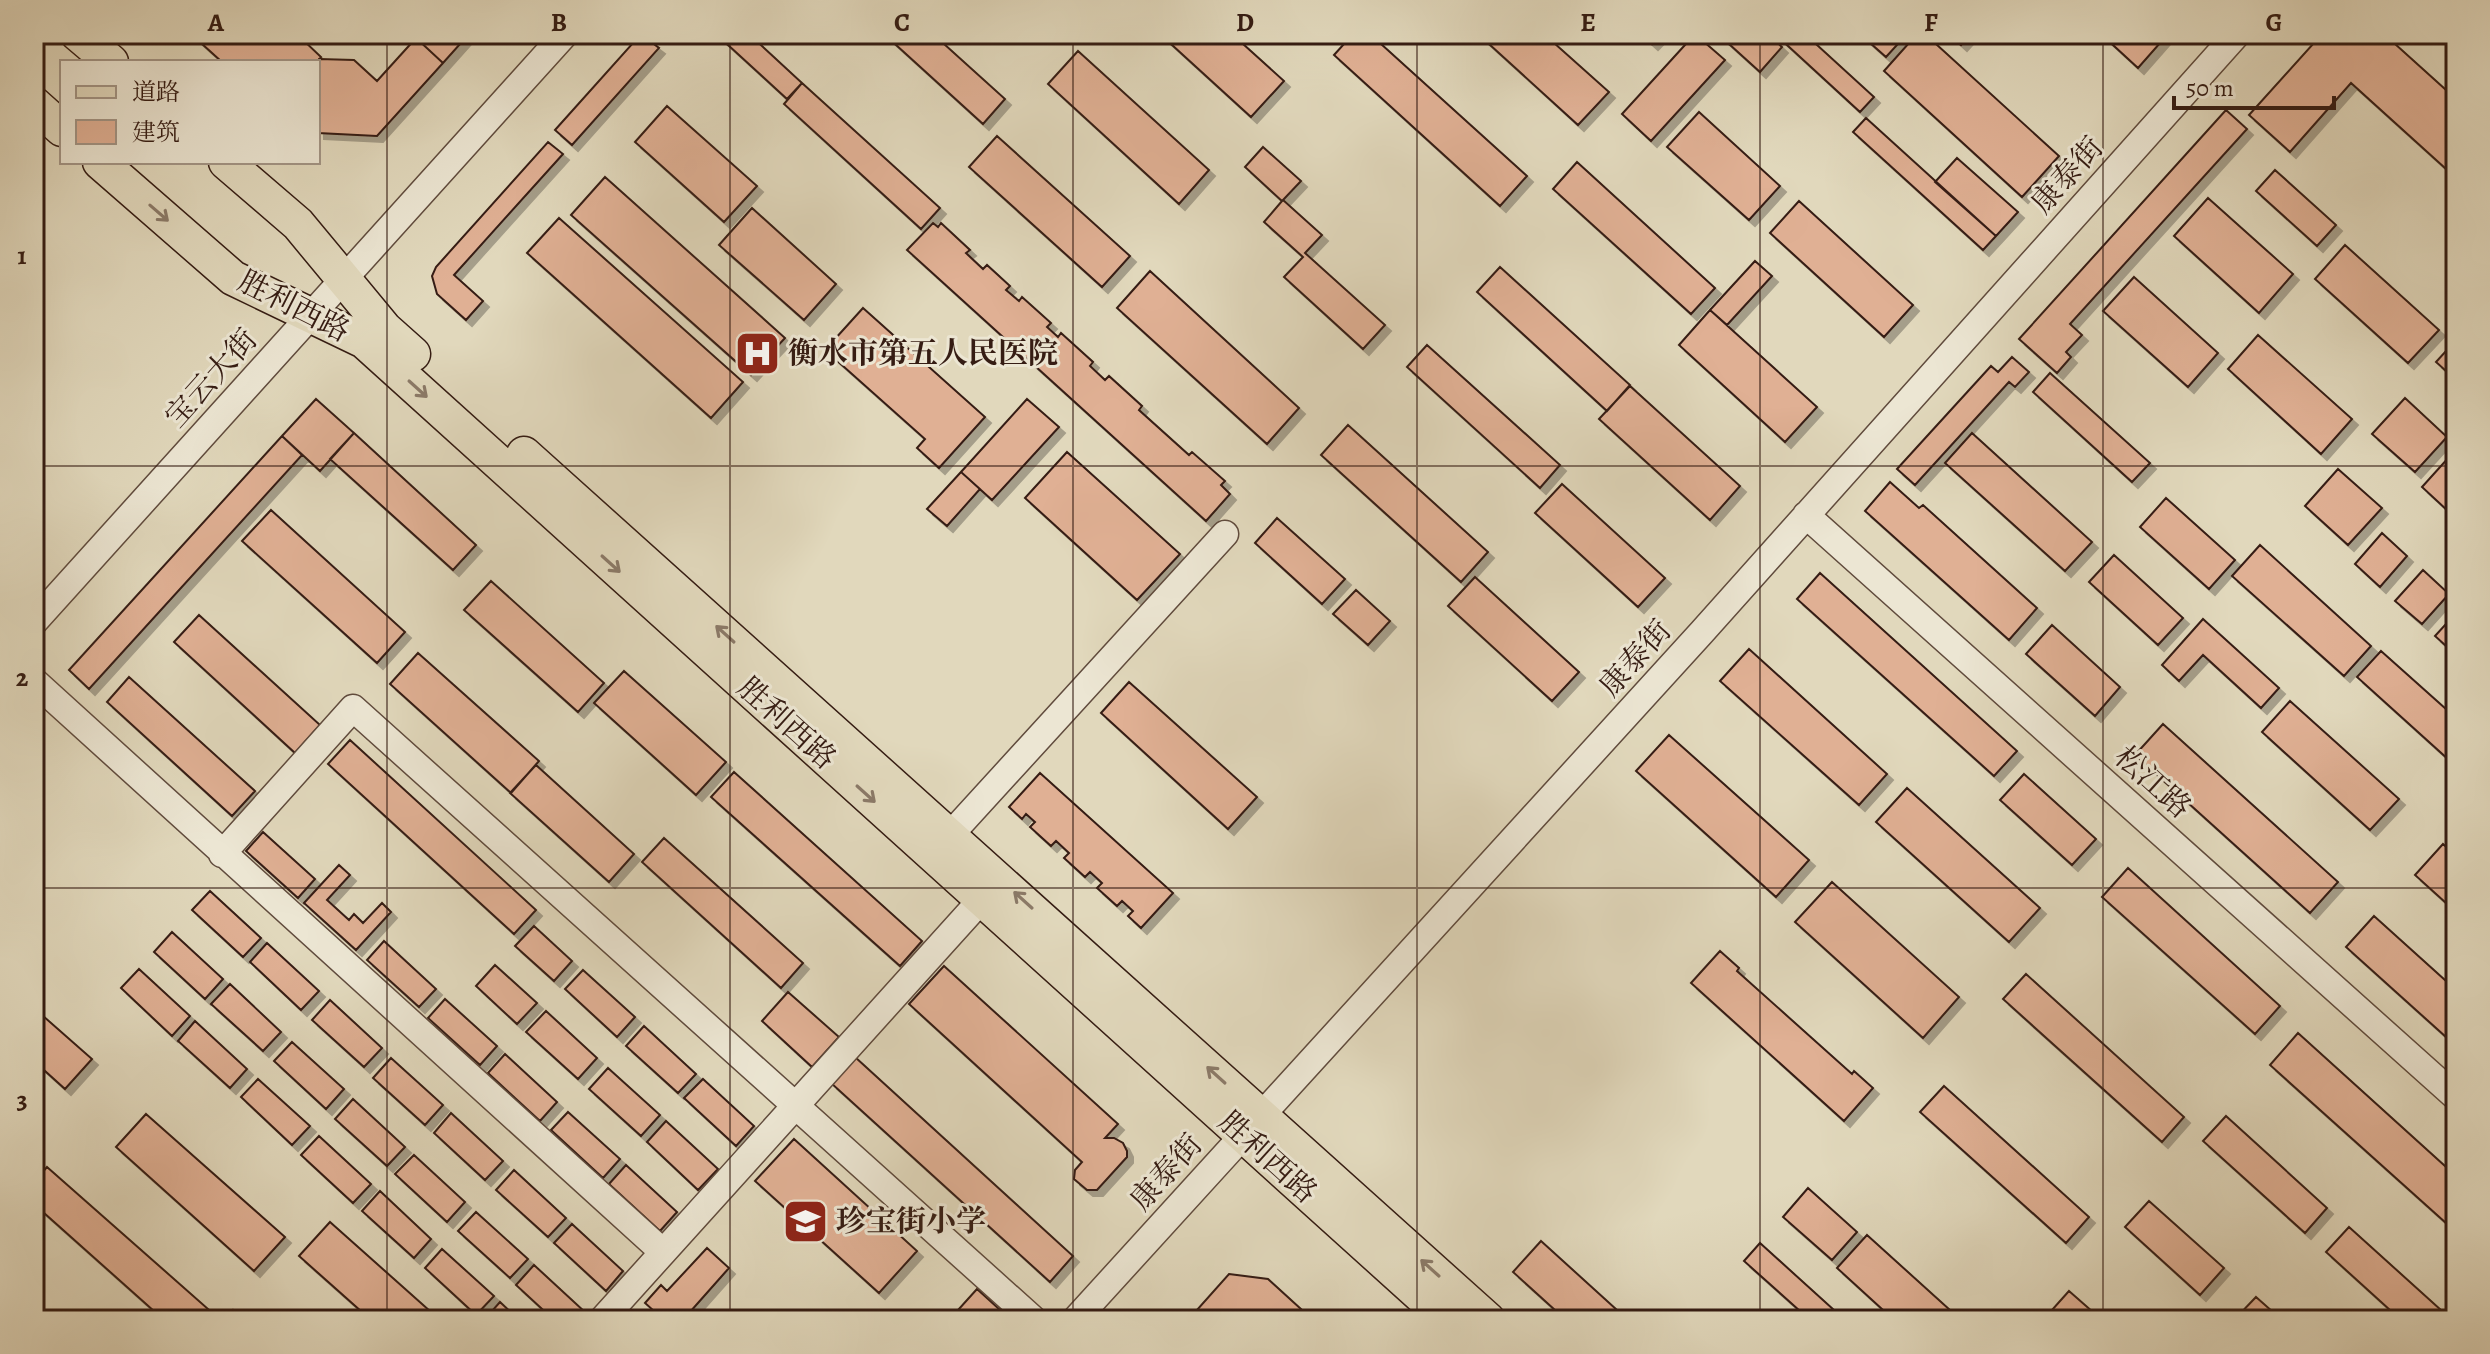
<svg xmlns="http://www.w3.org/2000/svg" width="2490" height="1354" font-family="Alegreya,'Noto Serif SC',serif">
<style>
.building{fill:#e0b094;stroke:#351c13;stroke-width:2;filter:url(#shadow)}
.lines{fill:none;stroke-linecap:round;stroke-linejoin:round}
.minor-casing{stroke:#604b3d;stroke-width:29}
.major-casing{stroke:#351c13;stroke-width:37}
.minor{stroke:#ece6d3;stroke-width:26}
.major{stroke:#e1d8bc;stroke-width:34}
.oneway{stroke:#8b7a68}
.grid{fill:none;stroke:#351c13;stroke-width:2;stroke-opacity:0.55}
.labels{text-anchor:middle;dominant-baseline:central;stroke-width:6;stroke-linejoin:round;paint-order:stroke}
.street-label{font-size:30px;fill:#351c13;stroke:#ece6d3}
.poi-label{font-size:30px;font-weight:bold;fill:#351c13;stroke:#ece6d3;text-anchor:start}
.neatline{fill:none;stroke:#351c13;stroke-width:3}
.grid-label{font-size:26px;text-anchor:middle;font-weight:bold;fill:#351c13}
</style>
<defs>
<filter id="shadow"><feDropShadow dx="6" dy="6" stdDeviation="0" flood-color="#0004"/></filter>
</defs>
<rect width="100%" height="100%" fill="#e1d8bc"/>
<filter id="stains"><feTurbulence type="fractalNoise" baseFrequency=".0025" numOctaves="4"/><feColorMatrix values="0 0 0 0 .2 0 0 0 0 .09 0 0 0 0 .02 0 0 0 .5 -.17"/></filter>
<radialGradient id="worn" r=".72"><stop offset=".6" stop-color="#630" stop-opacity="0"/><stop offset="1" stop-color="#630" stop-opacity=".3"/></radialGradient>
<path class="building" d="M 191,34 L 306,34 L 302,39 L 321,57 L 317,62 L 222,62 Z
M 419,34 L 469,34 L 443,63 L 416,38 Z
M 641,34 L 659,48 L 572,145 L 555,130 Z
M 716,34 L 749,34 L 802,83 L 787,99 Z
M 884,34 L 933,34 L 1005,99 L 983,124 Z
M 1160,34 L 1232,34 L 1284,81 L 1251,117 Z
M 1353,34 L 1370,34 L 1527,176 L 1500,206 L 1334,55 Z
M 1478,34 L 1544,34 L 1609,92 L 1578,125 Z
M 1641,34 L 1662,34 L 1652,44 Z
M 1695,34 L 1725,60 L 1651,141 L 1622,114 Z
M 1718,34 L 1768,34 L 1782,47 L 1760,72 Z
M 1775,34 L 1805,34 L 1874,97 L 1860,112 Z
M 1860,34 L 1907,34 L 1886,57 Z
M 1917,34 L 1925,34 L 2059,156 L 2022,197 L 1884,71 Z
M 1949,34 L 1971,34 L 1961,45 Z
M 2101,34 L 2168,34 L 2138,68 Z
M 2322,34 L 2384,34 L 2456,99 L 2456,178 L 2351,83 L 2290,152 L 2249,115 Z
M 416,38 L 443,63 L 377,136 L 318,133 L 317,62 L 319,59 L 354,60 L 377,81 Z
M 1078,51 L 1209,170 L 1179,204 L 1048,84 Z
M 802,83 L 940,208 L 921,229 L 784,104 Z
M 667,106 L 757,186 L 724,222 L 635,142 Z
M 2226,110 L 2247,129 L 2070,324 L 2082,335 L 2066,352 L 2071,357 L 2057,373 L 2019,339 Z
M 1699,112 L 1780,186 L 1749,220 L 1667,147 Z
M 1866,118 L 1996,236 L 1983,250 L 1853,132 Z
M 997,136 L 1130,256 L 1102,287 L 969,167 Z
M 548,142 L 563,154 L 454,275 L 483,301 L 466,320 L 437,294 L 432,276 L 436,267 Z
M 1263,147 L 1301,181 L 1283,200 L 1322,235 L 1305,253 L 1385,325 L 1363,349 L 1284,277 L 1303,257 L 1264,222 L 1282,201 L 1245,167 Z
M 1957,158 L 2018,212 L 1996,236 L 1935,182 Z
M 1577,162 L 1715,288 L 1691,314 L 1553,189 Z
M 2275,170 L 2336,225 L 2317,246 L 2256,191 Z
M 605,177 L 785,338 L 751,375 L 571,215 Z
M 2208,198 L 2293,274 L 2259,313 L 2174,236 Z
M 1799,201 L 1913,305 L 1884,337 L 1770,233 Z
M 752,208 L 836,284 L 804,320 L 719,245 Z
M 559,218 L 743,382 L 711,418 L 527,253 Z
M 933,223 L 938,227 L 941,223 L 970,250 L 966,253 L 983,269 L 987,265 L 1010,286 L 1006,290 L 1019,301 L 1022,297 L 1051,323 L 1047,327 L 1058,337 L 1061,333 L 1093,362 L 1090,366 L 1105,380 L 1109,376 L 1142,406 L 1139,410 L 1189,455 L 1192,452 L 1225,481 L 1221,485 L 1230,494 L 1206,521 L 907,250 Z
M 2345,245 L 2439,330 L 2408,363 L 2315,279 Z
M 1755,261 L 1772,276 L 1727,325 L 1710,310 Z
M 1500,267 L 1630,385 L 1607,411 L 1477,292 Z
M 1150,271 L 1299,408 L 1267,444 L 1117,308 Z
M 2134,277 L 2218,353 L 2188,387 L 2103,311 Z
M 863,308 L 985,417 L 939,468 L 917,448 L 925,439 L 825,350 Z
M 1710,310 L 1817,407 L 1785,442 L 1679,345 Z
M 2258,335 L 2352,419 L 2321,454 L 2228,369 Z
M 2456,340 L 2456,380 L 2436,362 Z
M 1427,345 L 1560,465 L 1540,488 L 1407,367 Z
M 2012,357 L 2029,372 L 2015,387 L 2009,382 L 1915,485 L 1897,469 L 1991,366 L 1998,372 Z
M 2050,373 L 2150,463 L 2132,482 L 2033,392 Z
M 1630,386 L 1740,486 L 1710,520 L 1599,419 Z
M 2405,398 L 2447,437 L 2415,472 L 2372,434 Z
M 316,399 L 354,433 L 320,471 L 282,436 Z
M 1027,399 L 1059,427 L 992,500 L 961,472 Z
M 1348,425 L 1488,552 L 1461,582 L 1321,455 Z
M 354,433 L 476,545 L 453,570 L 330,459 Z
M 1972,433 L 2092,542 L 2065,571 L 1945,463 Z
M 282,436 L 302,455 L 89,689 L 69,670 Z
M 1067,452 L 1180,554 L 1137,600 L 1025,498 Z
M 2450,456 L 2456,462 L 2456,503 L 2448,511 L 2422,487 Z
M 2338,469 L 2382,508 L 2348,545 L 2305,506 Z
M 961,472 L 980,489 L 947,526 L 927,509 Z
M 1890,482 L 1919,508 L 1923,505 L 2037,608 L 2009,640 L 1865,511 Z
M 1562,484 L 1665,578 L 1638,607 L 1535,513 Z
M 2166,498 L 2235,560 L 2209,589 L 2140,527 Z
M 271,510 L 405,632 L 377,663 L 242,541 Z
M 1277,518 L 1345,579 L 1322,604 L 1255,543 Z
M 2382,533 L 2407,556 L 2380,587 L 2355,564 Z
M 2260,545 L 2371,646 L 2344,676 L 2232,576 Z
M 2114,555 L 2183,618 L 2158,645 L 2089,582 Z
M 2423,570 L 2449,594 L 2422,624 L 2395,601 Z
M 1820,573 L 2017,751 L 1994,776 L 1797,599 Z
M 1475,577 L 1579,672 L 1552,701 L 1448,606 Z
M 491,581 L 604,683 L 578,712 L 464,610 Z
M 1356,590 L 1390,621 L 1368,645 L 1333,614 Z
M 2456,613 L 2456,655 L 2435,636 Z
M 199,615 L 320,725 L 295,753 L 174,642 Z
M 2203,619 L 2279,688 L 2261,708 L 2203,655 L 2179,681 L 2162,665 Z
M 2052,625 L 2120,687 L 2095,716 L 2026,654 Z
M 1749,649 L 1887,774 L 1859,805 L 1720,681 Z
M 2381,651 L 2456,718 L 2456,752 L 2449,760 L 2357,677 Z
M 418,653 L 539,761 L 511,793 L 390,684 Z
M 624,671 L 726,762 L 696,795 L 594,703 Z
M 129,677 L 255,791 L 232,816 L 107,702 Z
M 1129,682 L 1257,797 L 1228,829 L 1101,713 Z
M 2290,701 L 2399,799 L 2370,830 L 2262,732 Z
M 2163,724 L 2338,882 L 2310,913 L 2135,755 Z
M 1669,735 L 1809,860 L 1776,897 L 1636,771 Z
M 350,740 L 536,910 L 514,934 L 328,764 Z
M 536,765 L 634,854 L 609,882 L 510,793 Z
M 734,772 L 922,941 L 900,966 L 711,797 Z
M 1040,773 L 1173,893 L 1141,928 L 1128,916 L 1133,911 L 1122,901 L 1117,906 L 1097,888 L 1102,883 L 1090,872 L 1085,877 L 1064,858 L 1069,853 L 1056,841 L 1051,846 L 1030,827 L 1035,822 L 1026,814 L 1022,819 L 1009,807 Z
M 2024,774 L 2096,839 L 2072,865 L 2000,800 Z
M 1907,788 L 2040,908 L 2009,942 L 1876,822 Z
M 263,832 L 315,879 L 298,898 L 246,851 Z
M 664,838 L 803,963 L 781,988 L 642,862 Z
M 2443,844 L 2456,856 L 2456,912 L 2415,875 Z
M 339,865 L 350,875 L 327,900 L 349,920 L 354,914 L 363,923 L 382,903 L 391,912 L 356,950 L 304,903 Z
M 2128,868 L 2280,1006 L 2255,1034 L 2102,897 Z
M 1832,882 L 1959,997 L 1923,1038 L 1795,922 Z
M 210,891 L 261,938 L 243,957 L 192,910 Z
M 2374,916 L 2456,990 L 2456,1046 L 2346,947 Z
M 534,926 L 572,961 L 554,981 L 515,946 Z
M 172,932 L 223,979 L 205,999 L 154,952 Z
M 384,941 L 436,989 L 419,1007 L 367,960 Z
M 267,943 L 319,991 L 301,1010 L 250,962 Z
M 1720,951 L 1739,968 L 1737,971 L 1852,1074 L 1854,1071 L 1873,1088 L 1844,1121 L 1691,983 Z
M 495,965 L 537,1003 L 517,1024 L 476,986 Z
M 944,966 L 1118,1124 L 1105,1138 L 1114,1138 L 1123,1143 L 1127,1151 L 1127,1157 L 1097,1190 L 1087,1190 L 1074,1179 L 1075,1170 L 1082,1162 L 909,1004 Z
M 139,969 L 190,1016 L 172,1036 L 121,988 Z
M 583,970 L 635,1017 L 617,1037 L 565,989 Z
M 2026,974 L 2184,1117 L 2162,1142 L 2003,999 Z
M 230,984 L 281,1032 L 263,1051 L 211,1004 Z
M 788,992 L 839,1037 L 812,1067 L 762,1021 Z
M 445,999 L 497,1046 L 480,1065 L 428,1018 Z
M 330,1000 L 382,1048 L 364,1067 L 312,1020 Z
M 34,1008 L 92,1059 L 65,1089 L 34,1061 Z
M 546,1011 L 597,1058 L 578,1079 L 526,1032 Z
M 195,1021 L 247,1069 L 230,1088 L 178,1041 Z
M 644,1026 L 696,1074 L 678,1093 L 626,1046 Z
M 2298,1033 L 2456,1176 L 2456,1232 L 2270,1065 Z
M 292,1042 L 344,1089 L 326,1109 L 274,1061 Z
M 505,1054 L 557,1102 L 540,1121 L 488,1073 Z
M 855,1057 L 1073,1256 L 1050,1282 L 831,1083 Z
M 391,1058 L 443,1105 L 425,1125 L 373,1078 Z
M 608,1068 L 660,1115 L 641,1136 L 589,1089 Z
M 258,1079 L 310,1126 L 292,1145 L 241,1097 Z
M 703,1079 L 754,1126 L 736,1146 L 684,1098 Z
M 1944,1086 L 2089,1217 L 2066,1243 L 1920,1112 Z
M 353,1099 L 405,1147 L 387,1166 L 335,1119 Z
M 568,1112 L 620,1159 L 603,1178 L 551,1130 Z
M 451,1113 L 503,1161 L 485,1180 L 434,1133 Z
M 146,1114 L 285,1237 L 254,1271 L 116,1147 Z
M 2226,1116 L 2327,1208 L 2305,1233 L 2203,1141 Z
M 666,1121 L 718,1169 L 698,1190 L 647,1142 Z
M 319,1136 L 371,1184 L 353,1203 L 301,1155 Z
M 794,1139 L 917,1251 L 879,1293 L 755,1181 Z
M 414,1155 L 465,1202 L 447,1222 L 395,1174 Z
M 626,1165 L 677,1212 L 660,1231 L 609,1184 Z
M 47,1167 L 208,1309 L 198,1320 L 164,1320 L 34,1204 L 34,1182 Z
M 514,1170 L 566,1218 L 548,1237 L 496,1190 Z
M 1808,1188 L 1857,1232 L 1832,1260 L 1783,1217 Z
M 380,1191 L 431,1239 L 414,1258 L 362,1211 Z
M 2149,1201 L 2224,1268 L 2200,1295 L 2125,1227 Z
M 476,1212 L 528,1259 L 510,1278 L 458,1231 Z
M 330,1222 L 440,1320 L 371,1320 L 299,1256 Z
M 572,1224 L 623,1271 L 606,1291 L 554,1243 Z
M 2349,1227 L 2452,1320 L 2401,1320 L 2326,1252 Z
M 1867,1235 L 1961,1320 L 1894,1320 L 1837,1268 Z
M 1541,1241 L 1628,1320 L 1566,1320 L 1513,1272 Z
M 1760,1243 L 1845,1320 L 1810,1320 L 1744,1261 Z
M 707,1248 L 729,1268 L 690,1312 L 696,1317 L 694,1320 L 664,1320 L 645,1303 L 661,1285 L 667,1291 Z
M 442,1249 L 494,1296 L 476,1315 L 425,1268 Z
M 534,1265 L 586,1313 L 579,1320 L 554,1320 L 516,1285 Z
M 1229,1274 L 1268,1279 L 1313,1320 L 1188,1320 Z
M 977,1289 L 1010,1319 L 1009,1320 L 949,1320 Z
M 2069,1291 L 2102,1320 L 2043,1320 Z
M 2256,1297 L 2282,1320 L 2234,1320 Z
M 500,1302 L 519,1320 L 484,1320 Z
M 34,1305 L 51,1320 L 34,1320 Z
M 233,1310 L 243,1320 L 224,1320 Z"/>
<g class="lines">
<defs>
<path id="minor" d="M 1806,515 L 2456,1097
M 34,622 L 565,34
M 34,681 L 663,1252
M 950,835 L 1225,534
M 222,854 L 353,708 L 1034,1320
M 602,1320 L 982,899
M 1075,1320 L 1702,632 L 2237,34"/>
<path id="major" d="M 78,34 L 111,62
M 34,104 L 62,129
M 100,162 L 233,278 L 364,341 L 1448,1320
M 226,162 L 298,224 L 385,329 L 413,354
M 524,454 L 1488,1320"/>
</defs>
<use href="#minor" class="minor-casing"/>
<use href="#major" class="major-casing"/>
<use href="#minor" class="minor"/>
<use href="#major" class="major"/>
</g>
<defs><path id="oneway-shaft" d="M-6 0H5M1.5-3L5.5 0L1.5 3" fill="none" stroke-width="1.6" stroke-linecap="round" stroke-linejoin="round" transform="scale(2)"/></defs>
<g class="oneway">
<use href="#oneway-shaft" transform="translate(159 213) rotate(41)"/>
<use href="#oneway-shaft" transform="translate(418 389) rotate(42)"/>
<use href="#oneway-shaft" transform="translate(611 564) rotate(42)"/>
<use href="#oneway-shaft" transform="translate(725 634) rotate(-138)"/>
<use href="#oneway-shaft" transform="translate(866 794) rotate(42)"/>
<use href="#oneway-shaft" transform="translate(1023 900) rotate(-138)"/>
<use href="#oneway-shaft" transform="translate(1216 1075) rotate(-138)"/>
<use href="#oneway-shaft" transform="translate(1430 1268) rotate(-138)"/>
</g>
<path class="grid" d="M 387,34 L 387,1320M 730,34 L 730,1320M 1073,34 L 1073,1320M 1417,34 L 1417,1320M 1760,34 L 1760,1320M 2103,34 L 2103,1320M 34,466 L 2456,466M 34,888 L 2456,888"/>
<defs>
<symbol id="hospital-square" viewBox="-11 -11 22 22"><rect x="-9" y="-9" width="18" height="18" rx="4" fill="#8f2418" stroke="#ece6d3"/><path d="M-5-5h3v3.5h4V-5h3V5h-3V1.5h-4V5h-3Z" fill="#fff"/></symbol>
<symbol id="school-square" viewBox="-11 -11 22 22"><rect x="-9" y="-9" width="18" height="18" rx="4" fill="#8f2418" stroke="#ece6d3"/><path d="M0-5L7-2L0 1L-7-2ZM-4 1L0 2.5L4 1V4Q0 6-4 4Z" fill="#fff"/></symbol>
</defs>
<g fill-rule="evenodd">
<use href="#hospital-square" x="732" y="328" width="51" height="51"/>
<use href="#school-square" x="780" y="1196" width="51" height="51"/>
</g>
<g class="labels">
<g class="street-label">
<text transform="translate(2067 175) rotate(-48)">康泰街</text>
<text transform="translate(294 306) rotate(27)">胜利西路</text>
<text transform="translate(211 378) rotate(-48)">宝云大街</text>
<text transform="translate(1635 658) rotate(-48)">康泰街</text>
<text transform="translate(787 723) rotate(42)">胜利西路</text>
<text transform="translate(2153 782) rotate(42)">松江路</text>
<text transform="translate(1268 1157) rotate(42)">胜利西路</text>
<text transform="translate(1166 1172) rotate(-48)">康泰街</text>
</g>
<g class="poi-label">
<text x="788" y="353">衡水市第五人民医院</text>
<text x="836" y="1221">珍宝街小学</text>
</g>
</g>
<rect width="2490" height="1354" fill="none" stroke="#e1d8bc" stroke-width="88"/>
<rect x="60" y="60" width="260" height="104" fill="#ece6d3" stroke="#a39586" stroke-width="2"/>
<rect x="76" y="86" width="40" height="12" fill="#e1d8bc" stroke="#a39586" stroke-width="2"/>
<text x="132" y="100" font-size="24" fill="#351c13">道路</text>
<rect x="76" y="120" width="40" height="24" fill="#e0b094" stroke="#a39586" stroke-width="2"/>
<text x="132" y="140" font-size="24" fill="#351c13">建筑</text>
<path d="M2174 96v12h160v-12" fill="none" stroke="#351c13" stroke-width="4"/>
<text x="2186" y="96" font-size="24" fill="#351c13" stroke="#ece6d3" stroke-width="6" paint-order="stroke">50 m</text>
<rect x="44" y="44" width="2402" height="1266" class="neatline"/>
<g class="grid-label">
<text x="216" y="31">A</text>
<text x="559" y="31">B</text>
<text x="902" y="31">C</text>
<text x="1245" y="31">D</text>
<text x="1588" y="31">E</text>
<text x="1931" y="31">F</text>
<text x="2274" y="31">G</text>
<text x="22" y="264">1</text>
<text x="22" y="686">2</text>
<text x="22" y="1108">3</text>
</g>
<rect width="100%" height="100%" filter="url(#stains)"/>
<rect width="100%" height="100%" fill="url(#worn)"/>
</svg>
